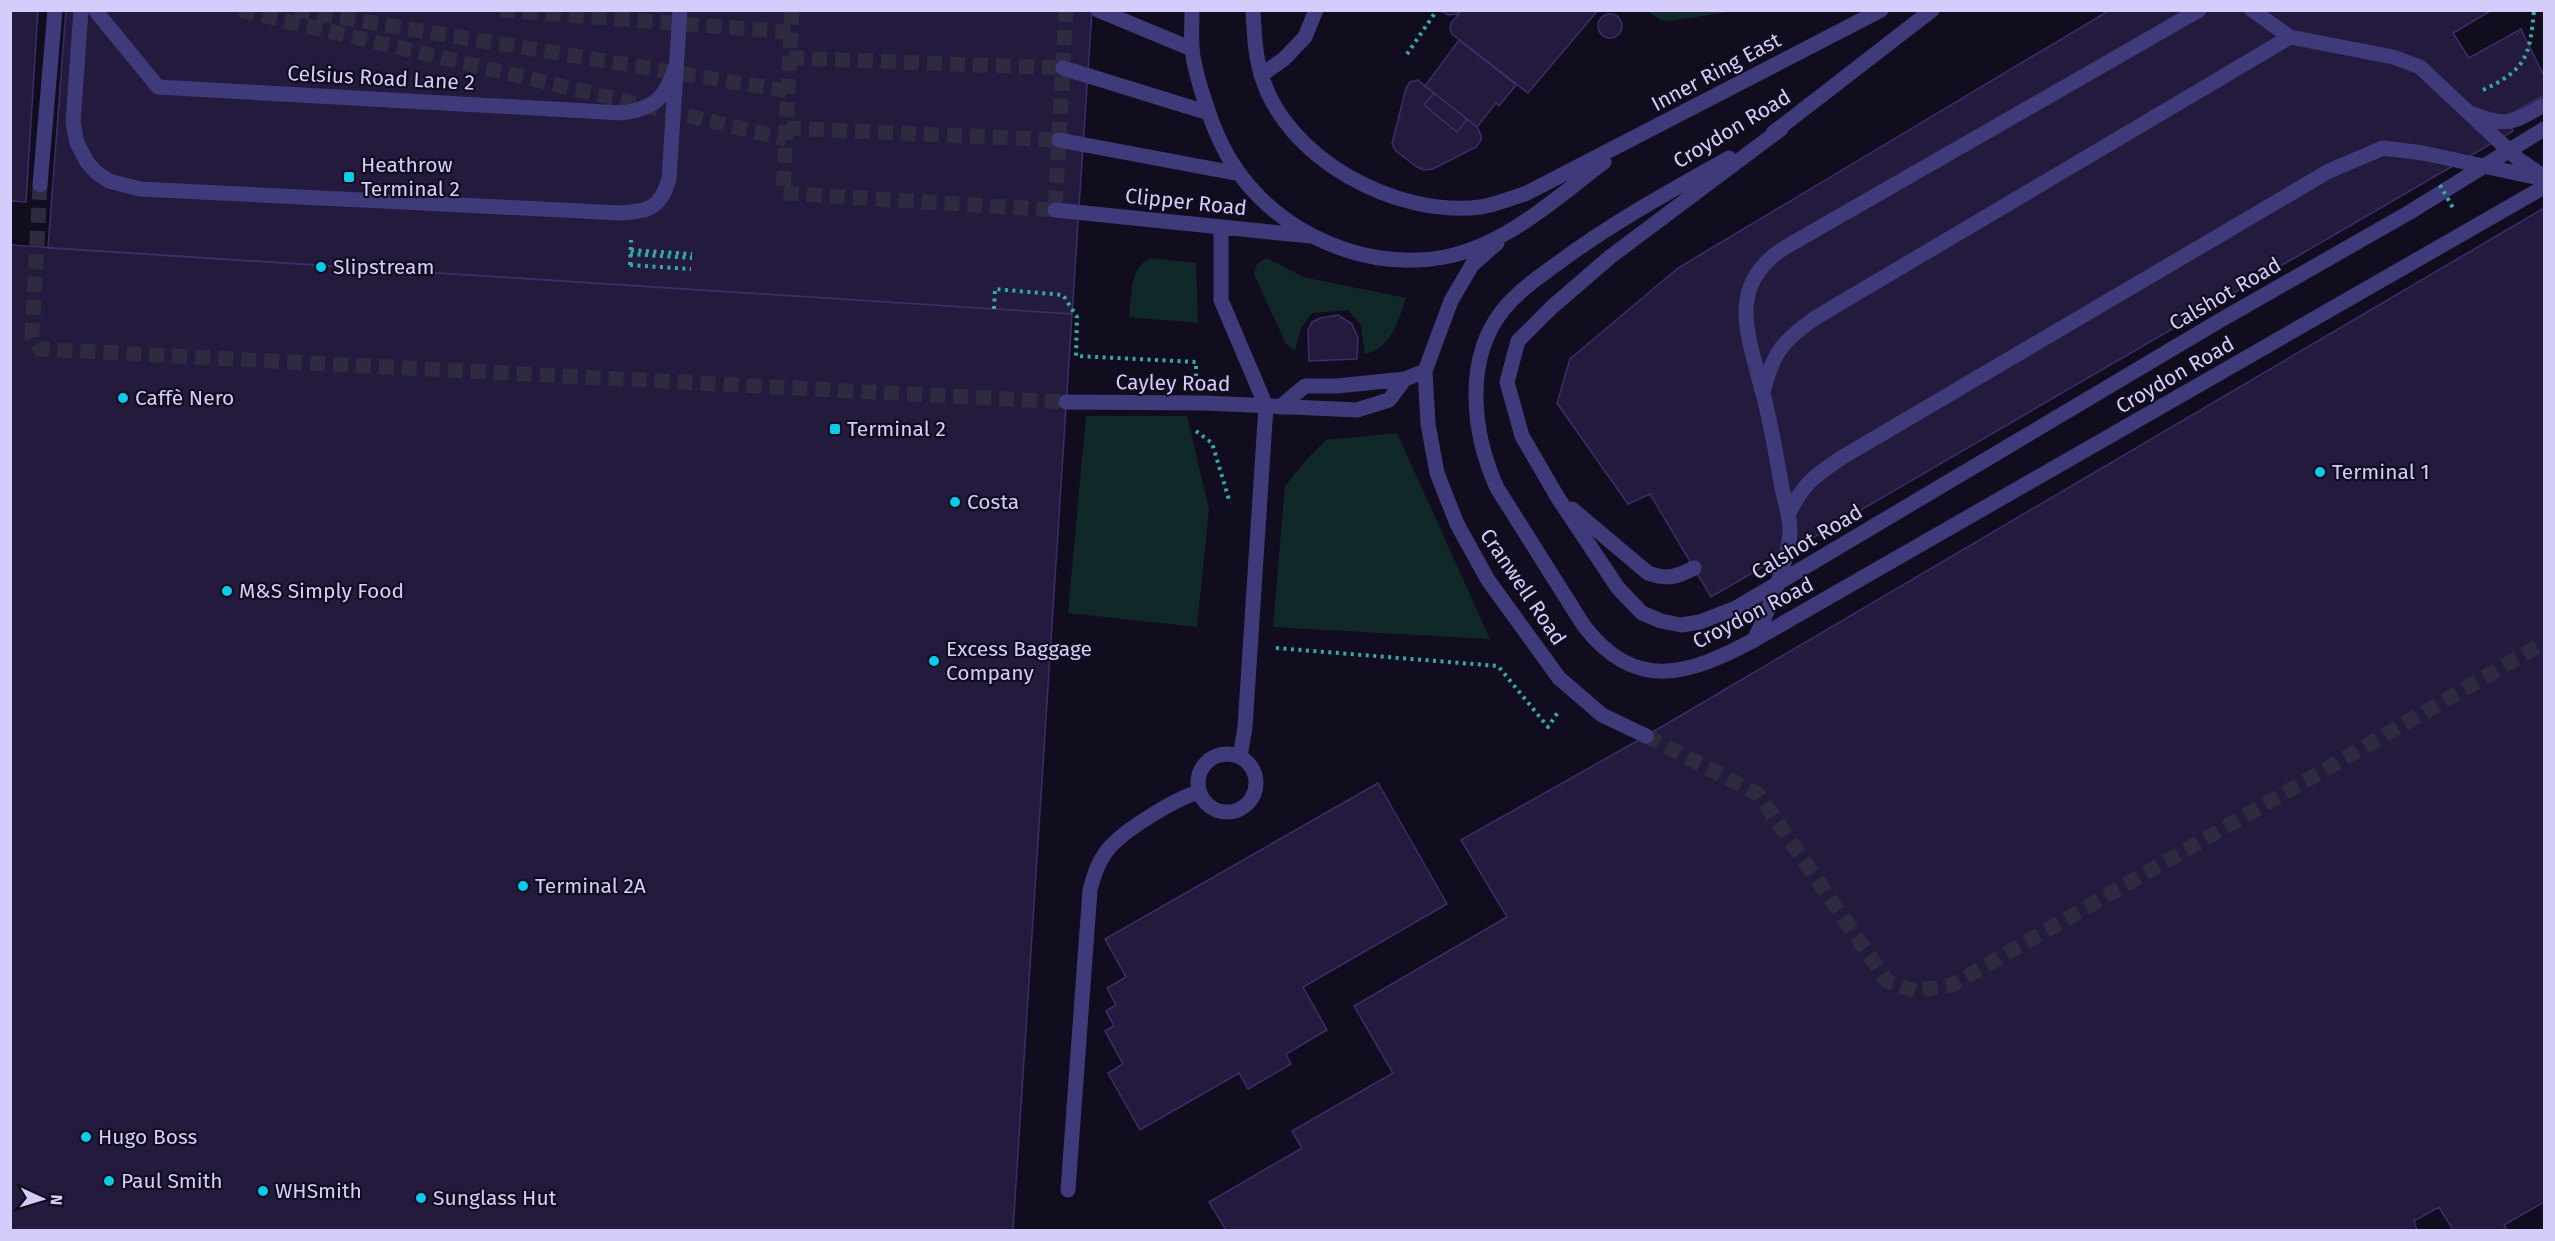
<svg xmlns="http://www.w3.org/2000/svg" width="2555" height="1241" font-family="'Fira Sans',sans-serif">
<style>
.green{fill:#112828}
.building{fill:#231a3e;stroke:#3b2e69;stroke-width:1.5}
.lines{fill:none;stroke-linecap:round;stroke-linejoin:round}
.minor-tunnel{stroke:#2e2a3f;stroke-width:15;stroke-dasharray:15 8;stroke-linecap:butt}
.path{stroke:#34aaa7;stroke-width:4;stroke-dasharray:3 4.5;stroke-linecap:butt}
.minor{stroke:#3f3b7b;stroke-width:15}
.path-bridge{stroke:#34aaa7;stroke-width:4;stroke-dasharray:3 4.5;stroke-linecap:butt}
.minor-bridge{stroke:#3f3b7b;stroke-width:15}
.poi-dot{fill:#0ccbe9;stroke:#110d1e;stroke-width:2}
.labels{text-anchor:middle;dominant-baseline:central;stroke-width:4.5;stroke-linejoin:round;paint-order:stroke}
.street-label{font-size:21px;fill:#d4cdfc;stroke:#110d1e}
.poi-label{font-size:21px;fill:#d4cdfc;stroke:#110d1e;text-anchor:start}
</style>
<rect width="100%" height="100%" fill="#110d1e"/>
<path class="green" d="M 1648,11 L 1734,11 L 1671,21 L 1661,20 Z
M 1151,258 L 1196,263 L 1198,323 L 1129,317 C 1132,297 1129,266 1151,258 Z
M 1267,258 L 1303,277 L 1406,298 C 1398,321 1392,348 1365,354 L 1361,325 L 1348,310 L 1312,313 L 1301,328 L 1295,351 L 1286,344 L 1254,274 L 1257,264 Z
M 1086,416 L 1187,416 L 1209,509 L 1197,627 L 1068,613 Z
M 1397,433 L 1490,639 L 1273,627 L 1285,486 L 1307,459 L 1326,440 Z"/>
<path class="building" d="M 10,10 L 38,10 L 26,202 L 10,201 Z
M 66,10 L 1092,10 L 1072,314 L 48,248 Z
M 1440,10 L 1460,10 L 1457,14 L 1448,15 Z
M 1462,10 L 1598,10 L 1528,93 L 1452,34 L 1450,29 L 1451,23 Z
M 2110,10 L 2492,10 L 2453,33 L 2469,58 L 2521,29 L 2544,76 L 2544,95 L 2505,117 L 2513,131 L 1711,597 L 1650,494 L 1628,504 L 1557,403 L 1570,359 L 1678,268 Z
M1598 26a12 12 0 1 1 24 0a12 12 0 1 1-24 0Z
M 1459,40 L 1516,85 L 1499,106 L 1496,103 L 1477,127 L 1425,86 Z
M 1418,80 L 1434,93 L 1424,105 L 1457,132 L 1467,119 L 1477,127 L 1481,135 L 1481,140 L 1476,147 L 1433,169 L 1424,170 L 1417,167 L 1396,151 L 1392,144 L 1406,88 L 1410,82 Z
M 1434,93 L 1467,119 L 1457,132 L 1424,105 Z
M 2544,208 L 2544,1202 L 2504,1225 L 2507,1230 L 2453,1230 L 2439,1207 L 2414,1221 L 2417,1230 L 1226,1230 L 1209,1202 L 1302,1148 L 1292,1131 L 1393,1073 L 1354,1006 L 1507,917 L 1461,840 L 1646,736 Z
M 10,245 L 1072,314 L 1013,1230 L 10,1230 Z
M 1338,315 L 1352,324 L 1358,338 L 1357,359 L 1309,361 L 1308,330 L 1312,322 L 1320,318 Z
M 1378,783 L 1447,904 L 1303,987 L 1327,1030 L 1286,1054 L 1291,1064 L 1248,1089 L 1239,1073 L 1140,1130 L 1108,1073 L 1123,1064 L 1105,1031 L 1114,1026 L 1106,1011 L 1116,1005 L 1107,988 L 1126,977 L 1105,939 Z"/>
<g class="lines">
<path class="minor-tunnel" d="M 240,10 L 786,139
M 295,10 L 788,91
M 500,10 L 791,32
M 792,10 L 783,193 L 1055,210 L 1066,10
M 789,58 L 1063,68
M 786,128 L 1059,140
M 40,185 L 32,337 L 40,349 L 1066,402
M 1646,736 L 1758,794 L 1887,981 L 1915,991 L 1952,985 L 2544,643"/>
<path class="path" d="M 1407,54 L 1437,10
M 631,250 L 692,254
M 630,254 L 692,258
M 630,265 L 691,269
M 994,309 L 995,289 L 1063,295 L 1077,317 L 1076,356 L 1196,362 L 1196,376
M 1196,431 L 1212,443 L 1230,503
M 1276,648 L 1498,666 L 1548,727 L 1558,712"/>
<path class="minor" d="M 81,10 L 73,123 L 77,143 L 87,162 L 97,173 L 109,181 L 140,189 L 403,202
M 1098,10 L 1192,49
M 1192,10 C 1192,23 1191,35 1192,47 C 1193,69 1211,123 1221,143 C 1259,224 1357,274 1445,257 C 1506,245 1556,198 1604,162
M 1253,10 C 1254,31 1255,54 1261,74 C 1285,159 1397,218 1481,207 C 1495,205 1511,198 1525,194 L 1881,10
M 1063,68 L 1209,113
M 1261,75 L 1284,59 L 1305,37 L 1316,10
M 2470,113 C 2507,127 2510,124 2544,105
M 1781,129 L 1610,257 L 1552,307 L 1518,341 L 1507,382 L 1522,436 L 1558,498 L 1618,588 L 1642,613 L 1661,621 L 1681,625 L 1700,622 L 1736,608 L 2219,321 L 2410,212 L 2544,129
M 1773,133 L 1932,10
M 1059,140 L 1240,174
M 1729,158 C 1670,191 1612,223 1558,263 C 1539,277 1518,291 1503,310 C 1463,360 1473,435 1497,488 L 1584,626 C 1636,693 1688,675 1754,640
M 40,185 L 55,10
M 1055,210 L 1310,236
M 1221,227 L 1221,300 L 1266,406 L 1245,727 L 1240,757
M 1497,243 L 1472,265 L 1451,301 L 1425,371 L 1428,424 L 1437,473 L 1457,524 L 1488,580 L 1559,678 L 1602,715 L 1646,736
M 1066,402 L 1204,403 L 1357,410 L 1389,400 L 1405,379 L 1425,371
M 1280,407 L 1305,386 L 1337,386 L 1405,379
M 1572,509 L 1648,573 C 1667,580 1677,577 1694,568
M1198 783a29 29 0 1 1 58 0a29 29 0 1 1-58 0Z
M 1068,1190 L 1090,890 C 1094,876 1097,864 1106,852 C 1120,832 1176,798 1199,792"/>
<path class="path-bridge" d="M 2483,90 C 2526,70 2530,56 2534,10
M 2440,185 L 2453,208
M 630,265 L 631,240"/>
<path class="minor-bridge" d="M 95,10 L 158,87 L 622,113 C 656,108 665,98 676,66
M 2252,10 L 2290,37 L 2393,57 L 2420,67 L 2518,159 L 2543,176
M 403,202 L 619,213 C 648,212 661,208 669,179 L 680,10
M 1764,389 C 1773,352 1784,340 1815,318 L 2290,37
M 1788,515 C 1803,484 1813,477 1841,458 L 2329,171 L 2383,148 L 2423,153 L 2544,179
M 1754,640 L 2544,187
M 1754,640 C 1767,615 1788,561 1790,533 C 1791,519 1785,502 1782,488 C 1776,455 1771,422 1762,390 C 1748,334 1726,286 1784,248 L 2199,10"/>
</g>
<g class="poi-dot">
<rect x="343" y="171" width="12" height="12" rx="3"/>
<circle cx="321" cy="267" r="6"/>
<circle cx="123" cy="398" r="6"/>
<rect x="829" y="423" width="12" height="12" rx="3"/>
<circle cx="2320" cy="472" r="6"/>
<circle cx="955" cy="502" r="6"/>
<circle cx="227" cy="591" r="6"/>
<circle cx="934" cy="661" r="6"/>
<circle cx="523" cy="886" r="6"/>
<circle cx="86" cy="1137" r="6"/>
<circle cx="109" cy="1181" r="6"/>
<circle cx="263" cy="1191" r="6"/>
<circle cx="421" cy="1198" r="6"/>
</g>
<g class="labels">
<g class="street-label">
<text transform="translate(1716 72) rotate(-28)">Inner Ring East</text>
<text transform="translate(381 78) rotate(3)">Celsius Road Lane 2</text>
<text transform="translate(1732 129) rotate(-31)">Croydon Road</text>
<text transform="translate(1186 202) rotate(6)">Clipper Road</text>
<text transform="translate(2225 294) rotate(-30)">Calshot Road</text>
<text transform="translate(2175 375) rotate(-30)">Croydon Road</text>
<text transform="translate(1173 383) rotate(1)">Cayley Road</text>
<text transform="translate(1807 542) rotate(-31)">Calshot Road</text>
<text transform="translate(1523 587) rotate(56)">Cranwell Road</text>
<text transform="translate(1753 613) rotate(-27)">Croydon Road</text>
</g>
<g class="poi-label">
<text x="361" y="165">Heathrow<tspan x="361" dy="24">Terminal 2</tspan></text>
<text x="333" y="267">Slipstream</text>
<text x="135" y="398">Caffè Nero</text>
<text x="847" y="429">Terminal 2</text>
<text x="2332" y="472">Terminal 1</text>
<text x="967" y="502">Costa</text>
<text x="239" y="591">M&amp;S Simply Food</text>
<text x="946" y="649">Excess Baggage<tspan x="946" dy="24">Company</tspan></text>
<text x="535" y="886">Terminal 2A</text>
<text x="98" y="1137">Hugo Boss</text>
<text x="121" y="1181">Paul Smith</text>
<text x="275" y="1191">WHSmith</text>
<text x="433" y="1198">Sunglass Hut</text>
</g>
</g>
<rect width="2555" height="1241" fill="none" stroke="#d4cdfc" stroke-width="24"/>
<g transform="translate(42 1199) rotate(94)" stroke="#110d1e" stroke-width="4.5" paint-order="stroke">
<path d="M0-4.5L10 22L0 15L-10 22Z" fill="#d4cdfc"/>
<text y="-9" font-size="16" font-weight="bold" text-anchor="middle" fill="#d4cdfc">N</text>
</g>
</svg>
